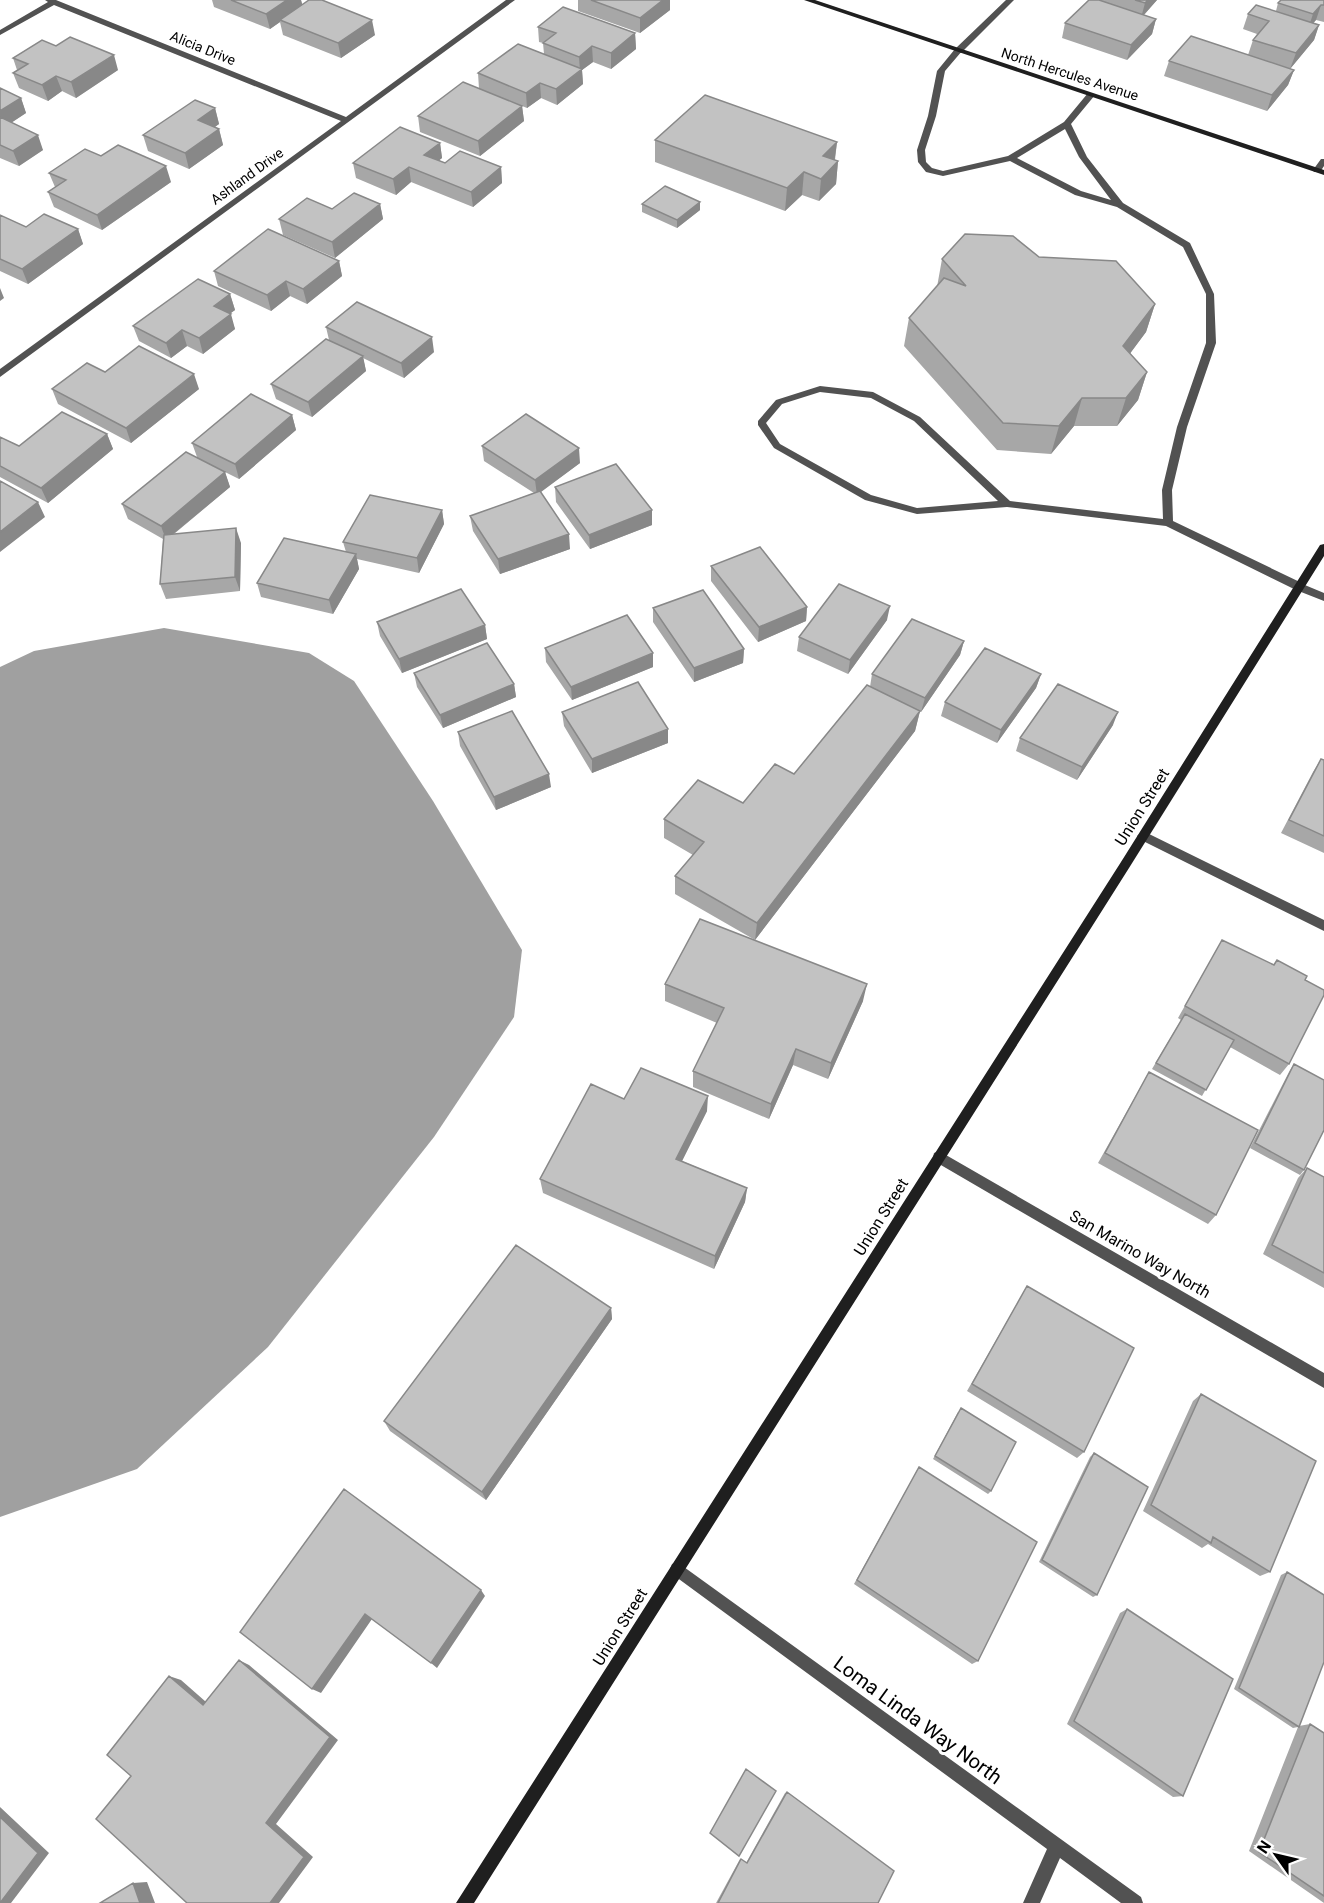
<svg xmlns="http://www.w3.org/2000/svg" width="1324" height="1903" font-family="Roboto,sans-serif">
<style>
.water{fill:#a0a0a0}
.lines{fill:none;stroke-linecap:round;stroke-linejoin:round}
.lane{fill:#525252;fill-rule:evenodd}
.street{fill:#525252;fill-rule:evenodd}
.secondary{fill:#1f1f1f;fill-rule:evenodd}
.wall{fill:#a7a7a7}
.shaded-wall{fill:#888}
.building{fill:#c2c2c2;stroke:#888;stroke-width:1.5}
.labels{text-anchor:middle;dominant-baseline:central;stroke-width:6;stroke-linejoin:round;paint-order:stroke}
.far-street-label{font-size:14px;fill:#000;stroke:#fff}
.street-label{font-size:16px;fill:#000;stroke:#fff}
.near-street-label{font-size:20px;fill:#000;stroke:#fff}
</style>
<rect width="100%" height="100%" fill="#fff"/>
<path class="water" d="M 164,628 L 309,653 L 354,681 L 433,801 L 522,950 L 514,1017 L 434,1137 L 268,1347 L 137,1469 L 0,1517 L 0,667 L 34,651 Z"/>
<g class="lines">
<path class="lane" d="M 955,49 L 962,51 L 945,71 L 936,116 L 925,150 L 926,162 L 932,168 L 943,171 L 1008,156 L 1064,122 L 1088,93 L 1095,95 L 1071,124 L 1087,157 L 1123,203 L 1190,243 L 1214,294 L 1216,343 L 1187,427 L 1172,490 L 1173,521 L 1304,584 L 1305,587 L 1304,590 L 1296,590 L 1166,526 L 1007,507 L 917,514 L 865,500 L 774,448 L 758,425 L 758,421 L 776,400 L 820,386 L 873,392 L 920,417 L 1010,501 L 1163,519 L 1162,490 L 1177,427 L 1206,343 L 1206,294 L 1183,247 L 1117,207 L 1075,195 L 1010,161 L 943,176 L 926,172 L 918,162 L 917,150 L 928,116 L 937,71 ZM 1065,129 L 1079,157 L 1111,200 L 1081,191 L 1017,158 ZM 820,392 L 871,398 L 914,421 L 998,501 L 917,508 L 871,495 L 780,444 L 766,423 L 782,404 Z"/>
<path class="street" d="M 45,0 L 56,0 L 346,117 L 506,0 L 515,0 L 0,377 L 0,369 L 341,121 L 54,5 L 0,35 L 0,30 L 48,2 Z
M 1006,0 L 1014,0 L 961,53 L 955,53 L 955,49 Z
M 1321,159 L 1324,159 L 1324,166 L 1320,172 L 1314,172 L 1313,170 Z
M 1300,583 L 1324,593 L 1324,601 L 1296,590 L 1295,587 L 1296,584 Z
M 1143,831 L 1324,920 L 1324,931 L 1139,839 L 1137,836 Z
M 939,1151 L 1324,1373 L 1324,1388 L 934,1161 L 933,1157 L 934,1153 Z
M 677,1562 L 1141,1897 L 1143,1903 L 1121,1903 L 1060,1858 L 1040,1903 L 1023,1903 L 1047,1849 L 672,1574 L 670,1569 L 672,1564 Z"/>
<path class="secondary" d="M 804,0 L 815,0 L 1324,170 L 1324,175 Z
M 1324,544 L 1324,556 L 1129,868 L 474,1903 L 456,1903 L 1121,862 L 1320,545 Z"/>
</g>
<path class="wall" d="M 212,0 L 301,0 L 302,5 L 375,35 L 341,58 L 283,35 L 280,22 L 270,29 L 214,7 Z
M 578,0 L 670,0 L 670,10 L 640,33 L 578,11 Z
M 1089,0 L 1157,0 L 1144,15 L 1156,19 L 1152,34 L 1127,60 L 1062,38 L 1065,23 Z
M 1324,0 L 1324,22 L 1316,20 L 1313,23 L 1319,25 L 1314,40 L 1290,69 L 1294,70 L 1288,85 L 1267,111 L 1164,76 L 1169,61 L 1248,55 L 1253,40 L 1257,34 L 1243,29 L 1248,14 L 1276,11 L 1278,3 Z
M 538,27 L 635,33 L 636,49 L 611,69 L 593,62 L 582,70 L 583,84 L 557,105 L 541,98 L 527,108 L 522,106 L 524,121 L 480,156 L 420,132 L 418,116 L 479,89 L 478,73 L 544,54 L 543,43 L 539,42 Z
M 13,58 L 118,70 L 76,98 L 62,91 L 48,101 L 19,88 L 13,73 L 17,70 Z
M 0,88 L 21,98 L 26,113 L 11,123 L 43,150 L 19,166 L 0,158 Z
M 215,108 L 219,124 L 214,127 L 219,129 L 223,145 L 189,169 L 148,151 L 143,135 Z
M 655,140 L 837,142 L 835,160 L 838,161 L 836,184 L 819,201 L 802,195 L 785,211 L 655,162 Z
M 440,143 L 442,158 L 439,160 L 445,163 L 501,167 L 502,183 L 473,207 L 411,182 L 396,195 L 356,178 L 353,163 Z
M 49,173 L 171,182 L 102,230 L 54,207 L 48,192 L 55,187 Z
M 700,202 L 700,210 L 677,228 L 642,212 L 642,204 Z
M 380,204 L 383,219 L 335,258 L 283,235 L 279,219 L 332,209 Z
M 0,215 L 26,227 L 78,229 L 83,244 L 28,284 L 0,271 Z
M 1039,257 L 1155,304 L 1146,332 L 1130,353 L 1147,372 L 1138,400 L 1117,426 L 1074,426 L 1051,454 L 997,450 L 904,346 L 909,318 L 937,287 L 942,259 Z
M 339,261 L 342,276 L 307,304 L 290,296 L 271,311 L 218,286 L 214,271 Z
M 230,294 L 235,310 L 229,314 L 235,329 L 203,354 L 187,346 L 171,358 L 139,341 L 133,326 Z
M 326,327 L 434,352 L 404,378 L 363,358 L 366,371 L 312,417 L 276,399 L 271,384 L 329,340 Z
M 52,389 L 199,389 L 131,443 L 58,404 Z
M 292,415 L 296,430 L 239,479 L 225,472 L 230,487 L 174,534 L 241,543 L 240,591 L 166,599 L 160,584 L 163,539 L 128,519 L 122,504 L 197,457 L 192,443 Z
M 107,434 L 113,449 L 48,503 L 0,477 L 0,437 L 19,446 Z
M 482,446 L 580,463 L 540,492 L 570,549 L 500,574 L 473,531 L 470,516 L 534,493 L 484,461 Z
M 555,487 L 652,510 L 652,525 L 590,549 L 556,502 Z
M 442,510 L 444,524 L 419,573 L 357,559 L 359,569 L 333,614 L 261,597 L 257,583 L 346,552 L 343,542 Z
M 711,566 L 807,607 L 806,621 L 758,642 L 711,581 Z
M 653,608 L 744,649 L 743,663 L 694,682 L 653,622 Z
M 887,620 L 848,674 L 797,651 L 799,637 Z
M 377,622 L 485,625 L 487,639 L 402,673 L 380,636 Z
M 964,641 L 960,655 L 921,712 L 908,705 L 920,711 L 915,731 L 755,940 L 675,894 L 675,876 L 693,855 L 664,838 L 664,819 L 743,803 L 794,774 L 870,687 L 872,674 Z
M 545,648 L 653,667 L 572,700 L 546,662 Z
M 414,673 L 514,684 L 516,697 L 443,728 L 417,687 Z
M 1041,674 L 1036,688 L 997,743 L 941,716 L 945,702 Z
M 562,712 L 668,743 L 592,773 L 564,726 Z
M 1113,725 L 1077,780 L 1016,751 L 1020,738 Z
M 458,732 L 551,787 L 496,810 L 460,746 Z
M 1321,759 L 1324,760 L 1324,853 L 1281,833 L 1313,772 Z
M 1222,940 L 1273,965 L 1277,960 L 1305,980 L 1289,1064 L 1280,1075 L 1230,1047 L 1202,1096 L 1152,1069 L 1181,1020 L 1178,1018 Z
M 665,984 L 863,1001 L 828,1079 L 793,1065 L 769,1119 L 693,1087 L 693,1071 L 717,1023 L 665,1001 Z
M 1294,1064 L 1304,1170 L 1300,1175 L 1250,1148 L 1290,1070 Z
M 1149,1072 L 1216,1215 L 1208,1224 L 1098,1163 Z
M 624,1099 L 707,1111 L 682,1161 L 747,1188 L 745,1202 L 714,1269 L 543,1193 L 540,1179 Z
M 1307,1168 L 1324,1177 L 1324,1288 L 1263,1254 L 1298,1178 Z
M 1027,1286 L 1084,1452 L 1077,1458 L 967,1391 Z
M 611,1308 L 612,1319 L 486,1500 L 390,1431 L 384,1421 Z
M 1201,1394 L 1270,1572 L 1260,1576 L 1208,1544 L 1202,1548 L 1143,1511 L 1193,1401 Z
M 958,1412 L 991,1491 L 988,1494 L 933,1459 Z
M 1094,1453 L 1097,1595 L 1093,1597 L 1039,1562 L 1090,1457 Z
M 919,1467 L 978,1661 L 972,1664 L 854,1584 Z
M 1287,1572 L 1299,1726 L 1310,1724 L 1324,1733 L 1324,1903 L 1249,1851 L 1298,1727 L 1293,1728 L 1234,1689 L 1281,1575 Z
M 1127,1609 L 1183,1796 L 1173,1797 L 1067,1724 L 1120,1613 Z
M 787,1792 L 878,1903 L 716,1903 L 740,1859 L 746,1863 L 785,1793 Z"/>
<path class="shaded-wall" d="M 287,0 L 301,0 L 303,7 L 280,20 L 280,22 L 270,29 L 266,14 Z
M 663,0 L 670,0 L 670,10 L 640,33 L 640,18 Z
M 1148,0 L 1157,0 L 1141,18 L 1145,3 Z
M 1321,5 L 1316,20 L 1308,29 L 1313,14 Z
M 1156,19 L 1152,34 L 1127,60 L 1131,45 Z
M 372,20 L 375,35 L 341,58 L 338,43 Z
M 1319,25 L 1314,40 L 1290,69 L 1296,53 Z
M 635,33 L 636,49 L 611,69 L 611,53 Z
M 592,46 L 593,62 L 582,70 L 583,84 L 557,105 L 556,89 L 580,71 L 579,57 Z
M 114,55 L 118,70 L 76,98 L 71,82 Z
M 1294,70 L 1288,85 L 1267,111 L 1272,95 Z
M 56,76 L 62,91 L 48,101 L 42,85 Z
M 540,83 L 541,98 L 527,108 L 526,93 Z
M 21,98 L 26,113 L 0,130 L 0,111 Z
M 522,106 L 524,121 L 480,156 L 478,141 Z
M 215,108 L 219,124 L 203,136 L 198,120 Z
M 219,129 L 223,145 L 189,169 L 185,153 Z
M 38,135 L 43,150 L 19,166 L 13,151 Z
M 837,142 L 834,164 L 823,156 Z
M 440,143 L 442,158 L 427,170 L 424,155 Z
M 838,161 L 836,184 L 819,201 L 821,179 Z
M 166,166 L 171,182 L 102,230 L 97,215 Z
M 409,167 L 411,182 L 396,195 L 393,179 Z
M 501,167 L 502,183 L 473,207 L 471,192 Z
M 804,172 L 802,195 L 785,211 L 787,188 Z
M 700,202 L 700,210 L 677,228 L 677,220 Z
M 380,204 L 383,219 L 335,258 L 332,242 Z
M 78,229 L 83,244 L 28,284 L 22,269 Z
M 339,261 L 342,276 L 307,304 L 303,289 Z
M 286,281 L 290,296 L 271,311 L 267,295 Z
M 0,288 L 4,298 L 0,301 Z
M 230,294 L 235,310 L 219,322 L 214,306 Z
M 1155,304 L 1146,332 L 1115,374 L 1123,346 Z
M 231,314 L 235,329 L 203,354 L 199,338 Z
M 182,330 L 187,346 L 171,358 L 166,343 Z
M 432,337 L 434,352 L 404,378 L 401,363 Z
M 363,356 L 366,371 L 312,417 L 308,402 Z
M 1147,372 L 1138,400 L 1117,426 L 1126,398 Z
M 194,374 L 199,389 L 131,443 L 126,428 Z
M 1082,398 L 1074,426 L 1051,454 L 1059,426 Z
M 292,415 L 296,430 L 239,479 L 235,464 Z
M 107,434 L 113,449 L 48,503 L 41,488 Z
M 579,448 L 580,463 L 537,495 L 535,480 Z
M 225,472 L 230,487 L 166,540 L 161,526 Z
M 38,502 L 45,517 L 0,552 L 0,532 Z
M 442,510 L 444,524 L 419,573 L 417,558 Z
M 652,510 L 652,525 L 590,549 L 589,535 Z
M 236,528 L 241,543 L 240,591 L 235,577 Z
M 569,534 L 570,549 L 500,574 L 498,559 Z
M 356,554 L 359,569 L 333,614 L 329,600 Z
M 890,606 L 887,620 L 848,674 L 850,660 Z
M 807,607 L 806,621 L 758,642 L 759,627 Z
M 485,625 L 487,639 L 402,673 L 399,659 Z
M 964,641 L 960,655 L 921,712 L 925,698 Z
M 744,649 L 743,663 L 694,682 L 694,668 Z
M 653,653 L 653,667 L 572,700 L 571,687 Z
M 1041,674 L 1036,688 L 997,743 L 1001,730 Z
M 514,684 L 516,697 L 443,728 L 440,715 Z
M 920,711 L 915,731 L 755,940 L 757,923 Z
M 1118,712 L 1113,725 L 1077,780 L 1082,767 Z
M 668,729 L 668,743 L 592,773 L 592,759 Z
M 549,774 L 551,787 L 496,810 L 494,797 Z
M 867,984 L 863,1001 L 828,1079 L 831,1063 Z
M 796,1049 L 793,1065 L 769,1119 L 771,1104 Z
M 708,1096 L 707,1111 L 676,1173 L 676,1159 Z
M 747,1188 L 745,1202 L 714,1269 L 715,1256 Z
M 611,1308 L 612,1319 L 486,1500 L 482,1492 Z
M 481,1590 L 485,1596 L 437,1668 L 431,1663 Z
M 365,1614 L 372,1619 L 321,1693 L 312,1689 Z
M 239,1660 L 249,1665 L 338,1740 L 276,1824 L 313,1857 L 279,1903 L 270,1903 Z
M 169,1676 L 181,1680 L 214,1709 L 203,1705 Z
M 0,1807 L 49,1853 L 11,1903 L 0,1903 Z
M 147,1882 L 155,1903 L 140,1903 L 133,1883 Z"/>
<path class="building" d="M 231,0 L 287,0 L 266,14 Z
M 309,0 L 322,0 L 372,20 L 338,43 L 280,20 Z
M 591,0 L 663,0 L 640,18 Z
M 1089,0 L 1099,0 L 1156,19 L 1131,45 L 1065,23 Z
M 1135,0 L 1148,0 L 1145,3 Z
M 1281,0 L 1324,0 L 1324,5 L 1321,5 L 1313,14 L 1278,3 Z
M 1256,5 L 1319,25 L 1296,53 L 1253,40 L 1269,21 L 1248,14 Z
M 563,7 L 635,33 L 611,53 L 592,46 L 579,57 L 543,43 L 556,33 L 538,27 Z
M 1191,36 L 1294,70 L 1272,95 L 1169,61 Z
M 70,37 L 114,55 L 71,82 L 56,76 L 42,85 L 13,73 L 28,64 L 13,58 L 42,40 L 56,46 Z
M 518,44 L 582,69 L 556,89 L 540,83 L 526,93 L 478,73 Z
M 463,82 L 522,106 L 478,141 L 418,116 Z
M 0,88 L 21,98 L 0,111 Z
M 705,95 L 837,142 L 823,156 L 838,161 L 821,179 L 804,172 L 787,188 L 655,140 Z
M 195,100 L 215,108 L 198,120 L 219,129 L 185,153 L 143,135 Z
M 0,117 L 38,135 L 13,151 L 0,145 Z
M 400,127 L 440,143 L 424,155 L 445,163 L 460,151 L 501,167 L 471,192 L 409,167 L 393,179 L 353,163 Z
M 118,145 L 166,166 L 97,215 L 48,192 L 66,180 L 49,173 L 85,149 L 101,156 Z
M 665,186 L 700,202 L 677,220 L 642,204 Z
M 354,193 L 380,204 L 332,242 L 279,219 L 307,198 L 332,209 Z
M 44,214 L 78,229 L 22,269 L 0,259 L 0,215 L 26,227 Z
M 268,229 L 339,261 L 303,289 L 286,281 L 267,295 L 214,271 Z
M 965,234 L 1013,236 L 1039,257 L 1116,261 L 1155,304 L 1123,346 L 1147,372 L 1126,398 L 1082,398 L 1059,426 L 1003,423 L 909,318 L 944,278 L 966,286 L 942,259 Z
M 198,279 L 230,294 L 214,306 L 231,314 L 199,338 L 182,330 L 166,343 L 133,326 Z
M 357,302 L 432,337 L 401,363 L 326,327 Z
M 326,339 L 363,356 L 308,402 L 271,384 Z
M 139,346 L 194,374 L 126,428 L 52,389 L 87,363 L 105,372 Z
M 251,394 L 292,415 L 235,464 L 192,443 Z
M 62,412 L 107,434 L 41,488 L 0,466 L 0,437 L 19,446 Z
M 526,414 L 579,448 L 535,480 L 482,446 Z
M 186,452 L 225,472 L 161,526 L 122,504 Z
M 616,464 L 652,510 L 589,535 L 555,487 Z
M 0,481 L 38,502 L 0,532 Z
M 540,491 L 569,534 L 498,559 L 470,516 Z
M 370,495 L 442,510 L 417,558 L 343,542 Z
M 236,528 L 235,577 L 160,584 L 164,535 Z
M 284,538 L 356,554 L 329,600 L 257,583 Z
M 760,547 L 807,607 L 759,627 L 711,566 Z
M 839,584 L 890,606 L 850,660 L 799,637 Z
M 461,589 L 485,625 L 399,659 L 377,622 Z
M 703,590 L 744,649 L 694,668 L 653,608 Z
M 627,615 L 653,653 L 571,687 L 545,648 Z
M 912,619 L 964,641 L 925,698 L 872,674 Z
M 487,643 L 514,684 L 440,715 L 414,673 Z
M 985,648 L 1041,674 L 1001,730 L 945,702 Z
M 638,682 L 668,729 L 592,759 L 562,712 Z
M 1058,684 L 1118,712 L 1082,767 L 1020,738 Z
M 867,685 L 920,711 L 757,923 L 675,876 L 704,842 L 664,819 L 698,780 L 743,803 L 775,764 L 794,774 Z
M 512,711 L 549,774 L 494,797 L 458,732 Z
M 1321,759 L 1324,760 L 1324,836 L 1289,820 Z
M 700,919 L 867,984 L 831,1063 L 796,1049 L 771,1104 L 693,1071 L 724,1008 L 665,984 Z
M 1222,940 L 1274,965 L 1277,960 L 1307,976 L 1305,980 L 1324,990 L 1324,995 L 1289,1064 L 1185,1006 Z
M 1185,1014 L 1234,1040 L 1206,1090 L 1156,1063 Z
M 1294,1064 L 1324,1080 L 1324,1130 L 1304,1170 L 1255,1143 Z
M 641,1068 L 708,1096 L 676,1159 L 747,1188 L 715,1256 L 540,1179 L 591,1084 L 624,1099 Z
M 1149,1072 L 1258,1130 L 1216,1215 L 1105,1153 Z
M 1307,1168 L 1324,1177 L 1324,1273 L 1272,1245 Z
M 516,1245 L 611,1308 L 482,1492 L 384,1421 Z
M 1027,1286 L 1134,1348 L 1084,1452 L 972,1384 Z
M 1201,1394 L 1316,1461 L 1270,1572 L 1213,1537 L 1211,1543 L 1151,1505 Z
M 961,1408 L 1016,1442 L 991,1491 L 935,1456 Z
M 1094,1453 L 1148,1487 L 1097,1595 L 1042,1560 Z
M 919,1467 L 1037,1542 L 978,1661 L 857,1580 Z
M 344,1489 L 481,1590 L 431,1663 L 365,1614 L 312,1689 L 240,1632 Z
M 1287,1572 L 1324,1595 L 1324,1662 L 1299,1727 L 1239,1688 Z
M 1127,1609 L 1233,1679 L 1183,1796 L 1074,1721 Z
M 239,1660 L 330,1737 L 266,1823 L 304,1857 L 270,1903 L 187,1903 L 96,1819 L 131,1776 L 107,1755 L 169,1676 L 203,1705 Z
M 1310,1724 L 1324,1733 L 1324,1896 L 1259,1852 Z
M 746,1769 L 776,1791 L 739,1856 L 710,1833 Z
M 787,1792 L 894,1871 L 878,1903 L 718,1903 L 741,1859 L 747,1863 Z
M 0,1817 L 38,1853 L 0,1903 Z
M 133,1883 L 140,1903 L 100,1903 Z"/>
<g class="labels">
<g class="far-street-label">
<text transform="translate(203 48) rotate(22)">Alicia Drive</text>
<text transform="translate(1070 74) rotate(18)">North Hercules Avenue</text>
<text transform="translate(247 176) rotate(-36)">Ashland Drive</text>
</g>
<g class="street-label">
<text transform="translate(1142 807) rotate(-58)">Union Street</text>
<text transform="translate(881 1217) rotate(-58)">Union Street</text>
<text transform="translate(1140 1254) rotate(30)">San Marino Way North</text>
<text transform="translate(620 1627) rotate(-58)">Union Street</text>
</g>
<g class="near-street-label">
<text transform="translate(918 1720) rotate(36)">Loma Linda Way North</text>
</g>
</g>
<g transform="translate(1276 1855) rotate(304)" stroke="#ffffff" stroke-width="4.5" paint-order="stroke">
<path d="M0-4.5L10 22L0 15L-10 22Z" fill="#000000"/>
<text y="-9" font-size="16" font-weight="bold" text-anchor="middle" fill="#000000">N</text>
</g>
</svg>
